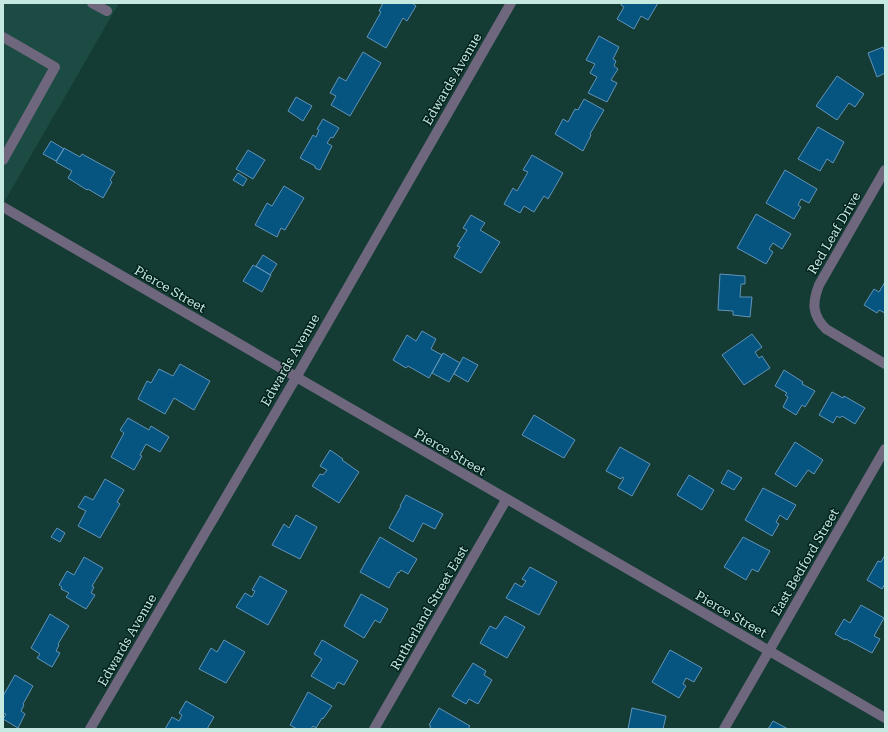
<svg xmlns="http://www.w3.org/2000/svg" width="888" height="732" font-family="'Roboto Serif',serif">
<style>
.built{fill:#1b4b43}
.building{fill:#065580;stroke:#6193b8}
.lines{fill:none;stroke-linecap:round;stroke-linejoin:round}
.minor{stroke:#6f677d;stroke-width:10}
.labels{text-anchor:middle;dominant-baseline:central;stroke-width:3;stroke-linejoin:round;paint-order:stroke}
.street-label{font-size:13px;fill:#c5e9e1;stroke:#02211d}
</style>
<rect width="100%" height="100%" fill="#143c35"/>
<path class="built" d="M 3,3 L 119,3 L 3,204 Z"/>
<path class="building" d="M 383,3 L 412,3 L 416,6 L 407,21 L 403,18 L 386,48 L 367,37 L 381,12 L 379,11 Z
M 622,3 L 658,3 L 648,20 L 641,16 L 634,29 L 617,19 L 624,7 L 621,5 Z
M 599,36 L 619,47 L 613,59 L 616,61 L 614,66 L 618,69 L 611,80 L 617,83 L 607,102 L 588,93 L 597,77 L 590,73 L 595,64 L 586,60 Z
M 883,47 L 885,52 L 885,73 L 877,77 L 868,53 Z
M 363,52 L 381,63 L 350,116 L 331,105 L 336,96 L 330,93 L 339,77 L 346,81 Z
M 837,76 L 864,94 L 855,107 L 849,103 L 837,120 L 816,106 Z
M 296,97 L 312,106 L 303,121 L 288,111 Z
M 584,99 L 604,110 L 590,134 L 591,135 L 583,151 L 555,134 L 563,119 L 568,122 L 575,109 L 578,110 Z
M 323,119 L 339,128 L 333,138 L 331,137 L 327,143 L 332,146 L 320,170 L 315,168 L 315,166 L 300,158 L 313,135 L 316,137 L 319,130 L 317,129 Z
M 818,127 L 844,142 L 833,163 L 827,159 L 820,171 L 798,159 Z
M 51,141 L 64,149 L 56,161 L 43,154 Z
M 64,148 L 80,157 L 82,154 L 115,172 L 110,180 L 112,182 L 103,198 L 88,189 L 87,190 L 68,178 L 72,171 L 56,162 Z
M 248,150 L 265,160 L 253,179 L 236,169 Z
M 532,155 L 563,173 L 548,199 L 544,196 L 534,212 L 524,206 L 520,213 L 504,204 L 513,188 L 517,191 L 528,172 L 523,170 Z
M 785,170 L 817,189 L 809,203 L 801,199 L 798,205 L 801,207 L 794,219 L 766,203 Z
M 238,173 L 247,179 L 243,186 L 233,180 Z
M 284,186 L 304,198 L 285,230 L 281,228 L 277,237 L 255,225 L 267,203 L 272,206 Z
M 756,214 L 791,234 L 782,249 L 773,243 L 769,249 L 773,252 L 766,264 L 737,248 Z
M 471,215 L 485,223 L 480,230 L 500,242 L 481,273 L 454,257 L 460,247 L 457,246 L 467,230 L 463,228 Z
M 263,255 L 277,264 L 270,275 L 256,266 Z
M 253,265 L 271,275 L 262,292 L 243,281 Z
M 720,274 L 745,276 L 745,284 L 741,284 L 740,297 L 752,297 L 750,317 L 733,315 L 733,311 L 718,310 Z
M 885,282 L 885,313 L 879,310 L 877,313 L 864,305 L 874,289 L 879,292 Z
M 422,331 L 436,339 L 431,349 L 442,355 L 429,378 L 408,366 L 406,368 L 393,360 L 407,335 L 416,341 Z
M 752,334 L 762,347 L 755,352 L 759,358 L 762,356 L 770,368 L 744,385 L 722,355 Z
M 443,353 L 460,363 L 449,382 L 432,373 Z
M 463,357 L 478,365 L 468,382 L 454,374 Z
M 180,364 L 210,381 L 194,410 L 174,398 L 165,414 L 138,399 L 147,381 L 151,383 L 159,369 L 173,376 Z
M 784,370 L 803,382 L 802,384 L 815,391 L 805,407 L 802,405 L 796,415 L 783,407 L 788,397 L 785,395 L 787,393 L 775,386 Z
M 832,392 L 843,398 L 844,396 L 865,408 L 855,424 L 842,416 L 840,418 L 837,416 L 833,423 L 819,415 Z
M 534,415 L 575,440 L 564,458 L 522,435 Z
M 128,418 L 149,430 L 151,426 L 169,437 L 160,452 L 146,444 L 140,455 L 142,456 L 134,470 L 111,457 L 124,433 L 120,430 Z
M 795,442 L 823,460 L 814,474 L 808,470 L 796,487 L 775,474 Z
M 620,447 L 650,464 L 632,496 L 618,488 L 624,478 L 622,477 L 621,479 L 606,471 Z
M 330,450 L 343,459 L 342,460 L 359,472 L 339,503 L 312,486 L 320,474 L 323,475 L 327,470 L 320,466 Z
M 728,470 L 742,478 L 734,490 L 721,483 Z
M 689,475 L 714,490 L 702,510 L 677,495 Z
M 105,479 L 124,490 L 117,502 L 120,504 L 100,538 L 78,526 L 86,511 L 78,507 L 85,496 L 93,500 Z
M 763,488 L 796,505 L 787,520 L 780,515 L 776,522 L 779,524 L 772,536 L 745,520 Z
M 406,495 L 443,514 L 435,529 L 423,523 L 413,542 L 389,528 L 401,506 L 400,506 Z
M 296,515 L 317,527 L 300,559 L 272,545 L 284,524 L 289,528 Z
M 57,528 L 65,533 L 60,542 L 51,537 Z
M 380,537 L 417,559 L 408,574 L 401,570 L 399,573 L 398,572 L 389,588 L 360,572 Z
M 743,537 L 770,551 L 758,572 L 752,569 L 746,580 L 724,567 Z
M 885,555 L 885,584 L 882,589 L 867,580 L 878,561 L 881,562 Z
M 84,557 L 103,568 L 92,586 L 94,587 L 91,593 L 95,595 L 86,609 L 66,597 L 69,593 L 61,589 L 62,587 L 59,585 L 67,571 L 74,575 Z
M 530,567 L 557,582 L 539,615 L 506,598 L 515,583 L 522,587 L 526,581 L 522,579 Z
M 260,576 L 287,591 L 268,625 L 236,607 L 245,593 L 252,597 L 255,591 L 252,590 Z
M 361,594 L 388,609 L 380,623 L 375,620 L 364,638 L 344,626 Z
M 861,605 L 884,618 L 874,636 L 880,639 L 872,653 L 846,639 L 845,640 L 835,634 L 844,619 L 850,623 Z
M 50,614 L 69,626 L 58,644 L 59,645 L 56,651 L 60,653 L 52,667 L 37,658 L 40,654 L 31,648 Z
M 505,616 L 525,627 L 507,658 L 480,643 L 490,626 L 496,629 Z
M 224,640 L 245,652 L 226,683 L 199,669 L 211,648 L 217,652 Z
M 322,640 L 358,661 L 344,685 L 338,682 L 334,689 L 311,676 L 322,659 L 314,654 Z
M 670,650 L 702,668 L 694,682 L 686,678 L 683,684 L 686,686 L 679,698 L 652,682 Z
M 473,663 L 486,671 L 484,675 L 492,680 L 478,704 L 469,699 L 466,704 L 452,696 Z
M 15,675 L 33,686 L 23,704 L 24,705 L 21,711 L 25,714 L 18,728 L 3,719 L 6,714 L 3,713 L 3,696 Z
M 308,692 L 332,706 L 323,719 L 322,718 L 316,728 L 313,726 L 311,729 L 297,729 L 290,725 Z
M 186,701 L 214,717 L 207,729 L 165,729 L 172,717 L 179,721 L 182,715 L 179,713 Z
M 439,708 L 470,726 L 468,729 L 429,729 L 431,726 L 429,725 Z
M 632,708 L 666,716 L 663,729 L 628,729 Z
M 773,721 L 788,729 L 768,729 Z"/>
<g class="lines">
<path class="minor" d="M 92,3 L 107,11
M 3,37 L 55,67 L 3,160
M 885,170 L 819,285 C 812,303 812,315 826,329 L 885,364
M 3,207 L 885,718
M 90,729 L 297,376 L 511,3
M 374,729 L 506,500
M 724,729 L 885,449"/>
</g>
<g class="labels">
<g class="street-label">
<text transform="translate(452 79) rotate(-60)">Edwards Avenue</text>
<text transform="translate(834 233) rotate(-60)">Red Leaf Drive</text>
<text transform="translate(170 289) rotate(30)">Pierce Street</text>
<text transform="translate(290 360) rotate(-60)">Edwards Avenue</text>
<text transform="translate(450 452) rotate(30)">Pierce Street</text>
<text transform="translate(805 562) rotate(-60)">East Bedford Street</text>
<text transform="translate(429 608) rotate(-60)">Rutherland Street East</text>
<text transform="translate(731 614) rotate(30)">Pierce Street</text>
<text transform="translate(127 640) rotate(-60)">Edwards Avenue</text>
</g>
</g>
<rect width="888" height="732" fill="none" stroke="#c5e9e1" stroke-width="8"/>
</svg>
